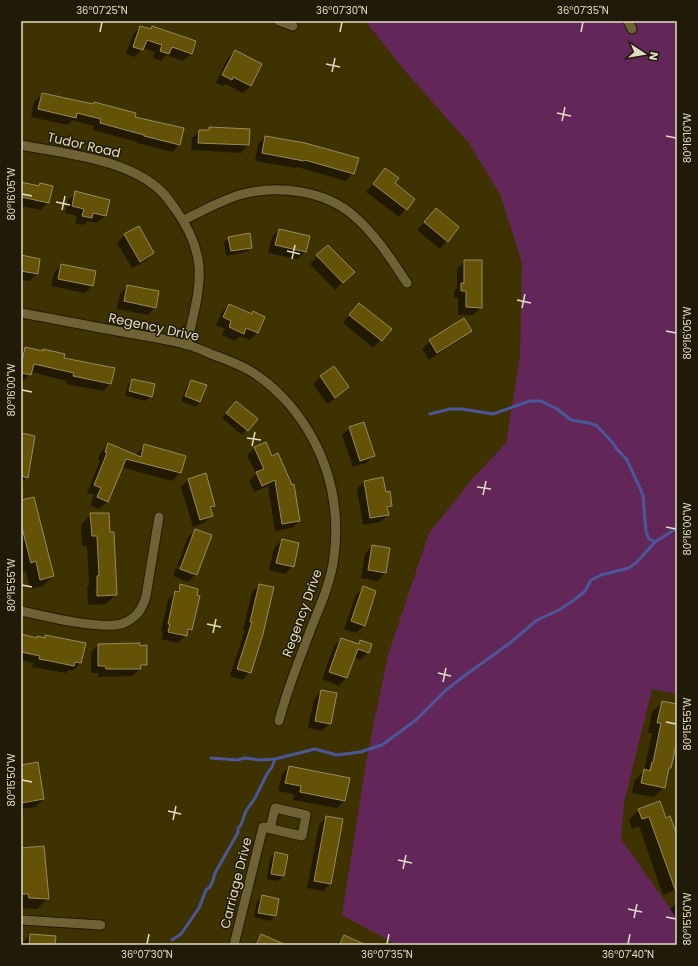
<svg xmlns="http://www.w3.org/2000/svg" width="698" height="966" font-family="Poppins,sans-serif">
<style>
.green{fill:#622758}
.shadow{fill:#0007}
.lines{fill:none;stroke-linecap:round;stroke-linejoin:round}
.stream{stroke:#4b579b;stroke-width:3}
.building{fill:#645206;stroke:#978b5c}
.street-casing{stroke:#211a03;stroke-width:11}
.street{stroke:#6f6235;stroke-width:9}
.ticks{fill:none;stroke:#e3dcc4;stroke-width:1.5}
.labels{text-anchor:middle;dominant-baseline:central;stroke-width:3;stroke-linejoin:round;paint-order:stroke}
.street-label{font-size:13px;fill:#e3dcc4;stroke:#201a08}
.neatline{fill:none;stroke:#e3dcc4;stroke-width:1.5}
.ticks-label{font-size:10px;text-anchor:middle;fill:#e3dcc4}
</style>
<rect width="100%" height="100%" fill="#3e3200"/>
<path class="green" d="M 365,21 L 677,21 L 677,694 L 652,689 L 624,803 L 621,839 L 677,918 L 677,945 L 397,945 L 342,915 L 367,757 L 388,655 L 429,533 L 474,477 L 506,443 L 520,357 L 522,263 L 500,194 L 468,142 L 405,71 Z"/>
<path class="shadow" d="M 141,27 L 150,30 L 152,28 L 195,42 L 191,54 L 183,61 L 166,55 L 161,61 L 153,58 L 155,52 L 143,48 L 135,57 L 126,54 L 133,34 Z
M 235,51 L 251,86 L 243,93 L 225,84 L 223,86 L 216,83 L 227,59 Z
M 42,94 L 92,105 L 134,117 L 180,144 L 172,152 L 137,143 L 137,142 L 93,130 L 94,126 L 72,120 L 68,125 L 31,117 L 34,102 Z
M 210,128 L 249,130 L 248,145 L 241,153 L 191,150 L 192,138 L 200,131 L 207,131 Z
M 265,137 L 353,173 L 346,181 L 297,167 L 296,168 L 255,161 L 258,144 Z
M 385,170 L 394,183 L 414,199 L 399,217 L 366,192 Z
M 21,183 L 38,187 L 40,184 L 48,202 L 41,210 L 21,206 Z
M 76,193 L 109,201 L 105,216 L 97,223 L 88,221 L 83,225 L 75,223 L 77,216 L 65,213 L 68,200 Z
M 436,209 L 447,241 L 440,249 L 417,230 Z
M 279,230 L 305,252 L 297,259 L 268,253 L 272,237 Z
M 125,235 L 153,253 L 146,261 L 132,268 L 117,243 Z
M 229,238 L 251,247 L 246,252 L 226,256 L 224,242 Z
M 328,246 L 353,272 L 335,290 L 310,264 Z
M 21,256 L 39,260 L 37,274 L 29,281 L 21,280 Z
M 465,261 L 481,307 L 473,315 L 458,315 L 458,298 L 454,298 L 454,291 L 457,288 L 457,269 Z
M 61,265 L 92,286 L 85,293 L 51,286 L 54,273 Z
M 127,286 L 155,307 L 148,315 L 117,309 L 120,294 Z
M 229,305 L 257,333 L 250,340 L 240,336 L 235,341 L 222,335 L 225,329 L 216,325 L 222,312 Z
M 352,312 L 390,329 L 373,348 L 343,323 Z
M 463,320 L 471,331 L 463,338 L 429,360 L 422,349 L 430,341 Z
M 26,348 L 42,352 L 44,350 L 111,383 L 103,391 L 66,384 L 67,381 L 31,372 L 30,374 L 23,382 L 21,382 L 21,353 Z
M 334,367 L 348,387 L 340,395 L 327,404 L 313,384 L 320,377 Z
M 133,380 L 151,396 L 146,401 L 125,396 L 128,385 Z
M 192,381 L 200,402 L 195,407 L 181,401 L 187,386 Z
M 231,407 L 256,419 L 242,435 L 222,418 Z
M 350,428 L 374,455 L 366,463 L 353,467 L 342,435 Z
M 21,434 L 27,477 L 21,483 Z
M 265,443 L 299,521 L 292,528 L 275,531 L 268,486 L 254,492 L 249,481 L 256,474 L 247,455 L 255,448 Z
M 108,444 L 136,456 L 137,453 L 145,446 L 184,456 L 180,473 L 172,481 L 121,467 L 107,502 L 99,509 L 90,505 L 94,495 L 87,493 L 100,460 L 98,459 L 101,452 Z
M 189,479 L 214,506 L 210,510 L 212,516 L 204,523 L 193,527 L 181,487 Z
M 364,481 L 391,506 L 387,510 L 388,515 L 380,522 L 363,525 L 357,489 Z
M 21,495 L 53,576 L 43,586 L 30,589 L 26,571 L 21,572 Z
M 91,514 L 109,534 L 116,594 L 106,604 L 88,605 L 87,587 L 89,585 L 87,546 L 82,546 L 81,525 Z
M 196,530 L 196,574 L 188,582 L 173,576 L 176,568 L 193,575 L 193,573 L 177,566 L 188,537 Z
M 282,540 L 293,566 L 285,574 L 269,570 L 274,548 Z
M 372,546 L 389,549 L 385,573 L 378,581 L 361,578 L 365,554 Z
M 259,585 L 250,672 L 242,680 L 230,676 L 245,630 L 243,629 L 252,592 Z
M 181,586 L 195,596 L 199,597 L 191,630 L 178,643 L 161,639 L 163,632 L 161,631 L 168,600 Z
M 363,588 L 375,592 L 364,626 L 356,633 L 344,629 L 356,595 Z
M 21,635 L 36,639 L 38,637 L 43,638 L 46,636 L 84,644 L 80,663 L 73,671 L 69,670 L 66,673 L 32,667 L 33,663 L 21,660 Z
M 341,639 L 357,644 L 360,641 L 368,652 L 361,660 L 354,657 L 346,678 L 339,686 L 322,679 L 334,646 Z
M 98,645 L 146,664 L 132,676 L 98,677 L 98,673 L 91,673 L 91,652 Z
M 322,691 L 330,723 L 322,731 L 308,728 L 314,699 Z
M 662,702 L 677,705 L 677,736 L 670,768 L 667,771 L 664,787 L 654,797 L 632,793 L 634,781 L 644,771 L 652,733 L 648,733 L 652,712 Z
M 21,766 L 43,799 L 36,807 L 21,809 Z
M 289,767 L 344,801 L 337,808 L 293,800 L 294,794 L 278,791 L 282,774 Z
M 639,810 L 665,819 L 677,838 L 677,889 L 663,895 L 639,826 L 632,829 L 629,820 Z
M 326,817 L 330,884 L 323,891 L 307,888 L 319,825 Z
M 43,847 L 47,899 L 37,909 L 21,908 L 21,849 Z
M 275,853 L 287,856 L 283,876 L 278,881 L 267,879 L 270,858 Z
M 262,896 L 275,916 L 270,921 L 254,917 L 257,901 Z
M 677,903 L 677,918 L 676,918 L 670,909 Z
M 31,935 L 54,945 L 23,945 L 23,942 Z
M 261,935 L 284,945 L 253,945 Z
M 344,936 L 364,945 L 336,945 Z"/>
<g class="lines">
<path class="stream" d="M 430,414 L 450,409 L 462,409 L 493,414 L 524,403 L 530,401 L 541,401 L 557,409 L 571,420 L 589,423 L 597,426 L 613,443 L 616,448 L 627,460 L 643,495 L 646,532 L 649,539 L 655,542
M 211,758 L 237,760 L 245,758 L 259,760 L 275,759 L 315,749 L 337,755 L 360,752 L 382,745 L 416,720 L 445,691 L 460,679 L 510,643 L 537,620 L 559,610 L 574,600 L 585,591 L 591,580 L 601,575 L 629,568 L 637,562 L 655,542 L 677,528
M 172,940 L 181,934 L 199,908 L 206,890 L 210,887 L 213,880 L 215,873 L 236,836 L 238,832 L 238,828 L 241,825 L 246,811 L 255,798 L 267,774 L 272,767 L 275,759"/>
</g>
<path class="building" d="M 140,26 L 151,29 L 152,26 L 196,41 L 192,54 L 172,47 L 169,54 L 160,51 L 162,45 L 147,40 L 143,50 L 133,47 Z
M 235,50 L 262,64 L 251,86 L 233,77 L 232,80 L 222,75 Z
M 42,93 L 93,104 L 94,102 L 136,113 L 135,117 L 184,128 L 180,145 L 144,136 L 144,135 L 100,123 L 101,119 L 77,113 L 76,118 L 38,109 Z
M 209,127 L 250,129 L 249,145 L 198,143 L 199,130 L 209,130 Z
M 265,136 L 305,143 L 359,158 L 354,174 L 305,160 L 304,161 L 262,153 Z
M 385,168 L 399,178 L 395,183 L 415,199 L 407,210 L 373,184 Z
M 21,182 L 39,186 L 40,183 L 53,186 L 49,203 L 21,197 Z
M 75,191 L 110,200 L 106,216 L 93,213 L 92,218 L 82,216 L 84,209 L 72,206 Z
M 436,208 L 459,227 L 448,242 L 424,222 Z
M 139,226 L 154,253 L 140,262 L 124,234 Z
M 279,229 L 310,236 L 306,252 L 275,245 Z
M 250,233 L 252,248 L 231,251 L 228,237 Z
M 328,245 L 355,272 L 343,283 L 316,255 Z
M 21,255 L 40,259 L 38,274 L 21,271 Z
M 464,260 L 482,260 L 482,308 L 466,307 L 466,291 L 461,291 L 461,283 L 464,283 Z
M 61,264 L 96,271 L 93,286 L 58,279 Z
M 127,285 L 159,291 L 156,308 L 124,301 Z
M 359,303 L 392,329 L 382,341 L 349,315 Z
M 229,304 L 252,314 L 253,311 L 265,317 L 258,333 L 246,328 L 244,334 L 229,327 L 231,321 L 223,317 Z
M 464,318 L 472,331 L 437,353 L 429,340 Z
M 25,347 L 43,351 L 43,349 L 65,354 L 64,358 L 115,368 L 111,384 L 73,376 L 74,373 L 34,364 L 31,375 L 21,373 L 21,366 Z
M 334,366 L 349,387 L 335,398 L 320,376 Z
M 132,379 L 155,384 L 152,397 L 129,391 Z
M 191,380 L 207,385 L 200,402 L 185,396 Z
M 236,401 L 258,419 L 248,431 L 226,413 Z
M 364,422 L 375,456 L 360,461 L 349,427 Z
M 21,433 L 35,436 L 28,478 L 21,476 Z
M 266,442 L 272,456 L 278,453 L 292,485 L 294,484 L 300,521 L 282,524 L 275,480 L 262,486 L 256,472 L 264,469 L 254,447 Z
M 108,443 L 141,457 L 144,444 L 186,456 L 181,473 L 126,459 L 108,502 L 97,497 L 101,488 L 94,485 L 107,453 L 105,452 Z
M 206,473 L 215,506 L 210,507 L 213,516 L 200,520 L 188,479 Z
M 383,477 L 386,492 L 390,491 L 392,506 L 387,507 L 389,515 L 370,518 L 364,481 Z
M 34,497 L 54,576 L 40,580 L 36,561 L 31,563 L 21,524 L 21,500 Z
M 90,513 L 109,513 L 110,532 L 114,532 L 117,595 L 97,596 L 97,576 L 99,575 L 97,536 L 92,536 Z
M 195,529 L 212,535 L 197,575 L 180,569 Z
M 282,539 L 299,543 L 294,567 L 276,563 Z
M 372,545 L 390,548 L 386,573 L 368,570 Z
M 180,584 L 198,589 L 197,595 L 200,596 L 192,630 L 188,629 L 187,636 L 168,632 L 170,624 L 168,624 L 175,591 L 179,592 Z
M 259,584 L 274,587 L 263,634 L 251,673 L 237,669 L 252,622 L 250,622 Z
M 363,586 L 376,591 L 365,626 L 351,621 Z
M 21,634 L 37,638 L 37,636 L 45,638 L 45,635 L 86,643 L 81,663 L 75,662 L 74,666 L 50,661 L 39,659 L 40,656 L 21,652 Z
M 341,638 L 359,644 L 360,640 L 372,644 L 369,653 L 358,649 L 347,678 L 329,672 Z
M 140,643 L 140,646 L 147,645 L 147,665 L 141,665 L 141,669 L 106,669 L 105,666 L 98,666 L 98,644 Z
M 321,690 L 337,693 L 331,724 L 315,721 Z
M 662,701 L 677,704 L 677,741 L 671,768 L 669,768 L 665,788 L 641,783 L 644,769 L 650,771 L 652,762 L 653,763 L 661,723 L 657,723 Z
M 38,762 L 44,799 L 21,803 L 21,765 Z
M 289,766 L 350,778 L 345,801 L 300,792 L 301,786 L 285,783 Z
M 660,801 L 666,818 L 670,816 L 677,835 L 677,892 L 676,892 L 649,817 L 642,819 L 638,809 Z
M 326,816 L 343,819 L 331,884 L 314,881 Z
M 44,846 L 49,899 L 29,898 L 28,894 L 21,894 L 21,848 Z
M 275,852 L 288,855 L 284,876 L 271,874 Z
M 262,895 L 279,899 L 276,916 L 258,913 Z
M 30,934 L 56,936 L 55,945 L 29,945 Z
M 261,934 L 286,945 L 256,945 Z
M 344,935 L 366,945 L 339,945 Z"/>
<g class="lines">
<defs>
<path id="street" d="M 279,21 L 293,26
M 628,21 L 632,29
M 21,145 C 66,154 130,159 163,193 C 168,198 172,205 176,210 C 188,227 197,245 199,266 C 201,292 192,319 187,344
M 184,220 C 202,211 220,201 239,195 C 276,184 325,190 354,216 C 376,235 391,259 407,283
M 21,313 C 55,319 89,326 123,332 C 143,336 169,339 188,345 C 196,347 204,351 211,354 C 225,359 239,364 252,372 C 278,388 300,414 314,441 C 333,477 339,517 334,557 C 331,581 321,604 312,626 C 300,658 287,689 279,721
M 21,611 C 44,616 104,631 124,623 C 136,618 143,608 146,596 L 159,517
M 21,920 L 101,925
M 234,945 L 263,827 L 302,836 L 306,815 L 275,808 L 270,829"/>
</defs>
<use href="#street" class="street-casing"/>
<use href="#street" class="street"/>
</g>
<path class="ticks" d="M 100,32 L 102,22M 340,32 L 342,22M 581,32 L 583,22M 326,64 L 340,67M 332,72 L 335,58M 557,113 L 571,116M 562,121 L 565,107M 666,136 L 676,138M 22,194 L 32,196M 56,202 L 70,205M 62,210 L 65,196M 287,251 L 300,254M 292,259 L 295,245M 517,300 L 531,303M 522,308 L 525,294M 666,331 L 676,333M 22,390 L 32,392M 247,438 L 261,440M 252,446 L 255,432M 477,487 L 491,489M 483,495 L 486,481M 666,527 L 676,529M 22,585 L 32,587M 207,624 L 221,627M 213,633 L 216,619M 438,673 L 451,676M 443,682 L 446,668M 666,722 L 676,724M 22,780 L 32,782M 168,811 L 181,814M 173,820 L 176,806M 398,860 L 412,863M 403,869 L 406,855M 628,909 L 642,912M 666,917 L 676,919M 634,918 L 637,904M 147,944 L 149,934M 387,944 L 389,934M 628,944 L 630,934"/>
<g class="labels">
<g class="street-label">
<text transform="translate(84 145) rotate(13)">Tudor Road</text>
<text transform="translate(154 327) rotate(12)">Regency Drive</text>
<text transform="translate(302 613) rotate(-70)">Regency Drive</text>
<text transform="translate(236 883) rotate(-76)">Carriage Drive</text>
</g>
</g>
<rect width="698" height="966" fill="none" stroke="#201a08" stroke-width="44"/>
<g transform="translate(644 54) rotate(102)" stroke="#201a08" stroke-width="3" paint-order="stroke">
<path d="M0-3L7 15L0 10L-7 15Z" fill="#e3dcc4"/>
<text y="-6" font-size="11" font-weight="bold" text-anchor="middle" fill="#e3dcc4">N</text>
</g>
<rect x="22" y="22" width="654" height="922" class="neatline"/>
<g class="ticks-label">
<text x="102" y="14">36°07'25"N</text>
<text x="342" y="14">36°07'30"N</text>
<text x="583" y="14">36°07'35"N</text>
<text transform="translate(687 138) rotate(-90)" y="4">80°16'10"W</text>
<text transform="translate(11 194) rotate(-90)" y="4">80°16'05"W</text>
<text transform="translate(687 333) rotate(-90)" y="4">80°16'05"W</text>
<text transform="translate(11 390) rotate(-90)" y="4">80°16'00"W</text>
<text transform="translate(687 529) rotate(-90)" y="4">80°16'00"W</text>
<text transform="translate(11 585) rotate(-90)" y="4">80°15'55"W</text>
<text transform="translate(687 724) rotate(-90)" y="4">80°15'55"W</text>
<text transform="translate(11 780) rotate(-90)" y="4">80°15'50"W</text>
<text transform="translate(687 919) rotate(-90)" y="4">80°15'50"W</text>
<text x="147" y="958">36°07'30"N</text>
<text x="387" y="958">36°07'35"N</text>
<text x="628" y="958">36°07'40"N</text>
</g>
</svg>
